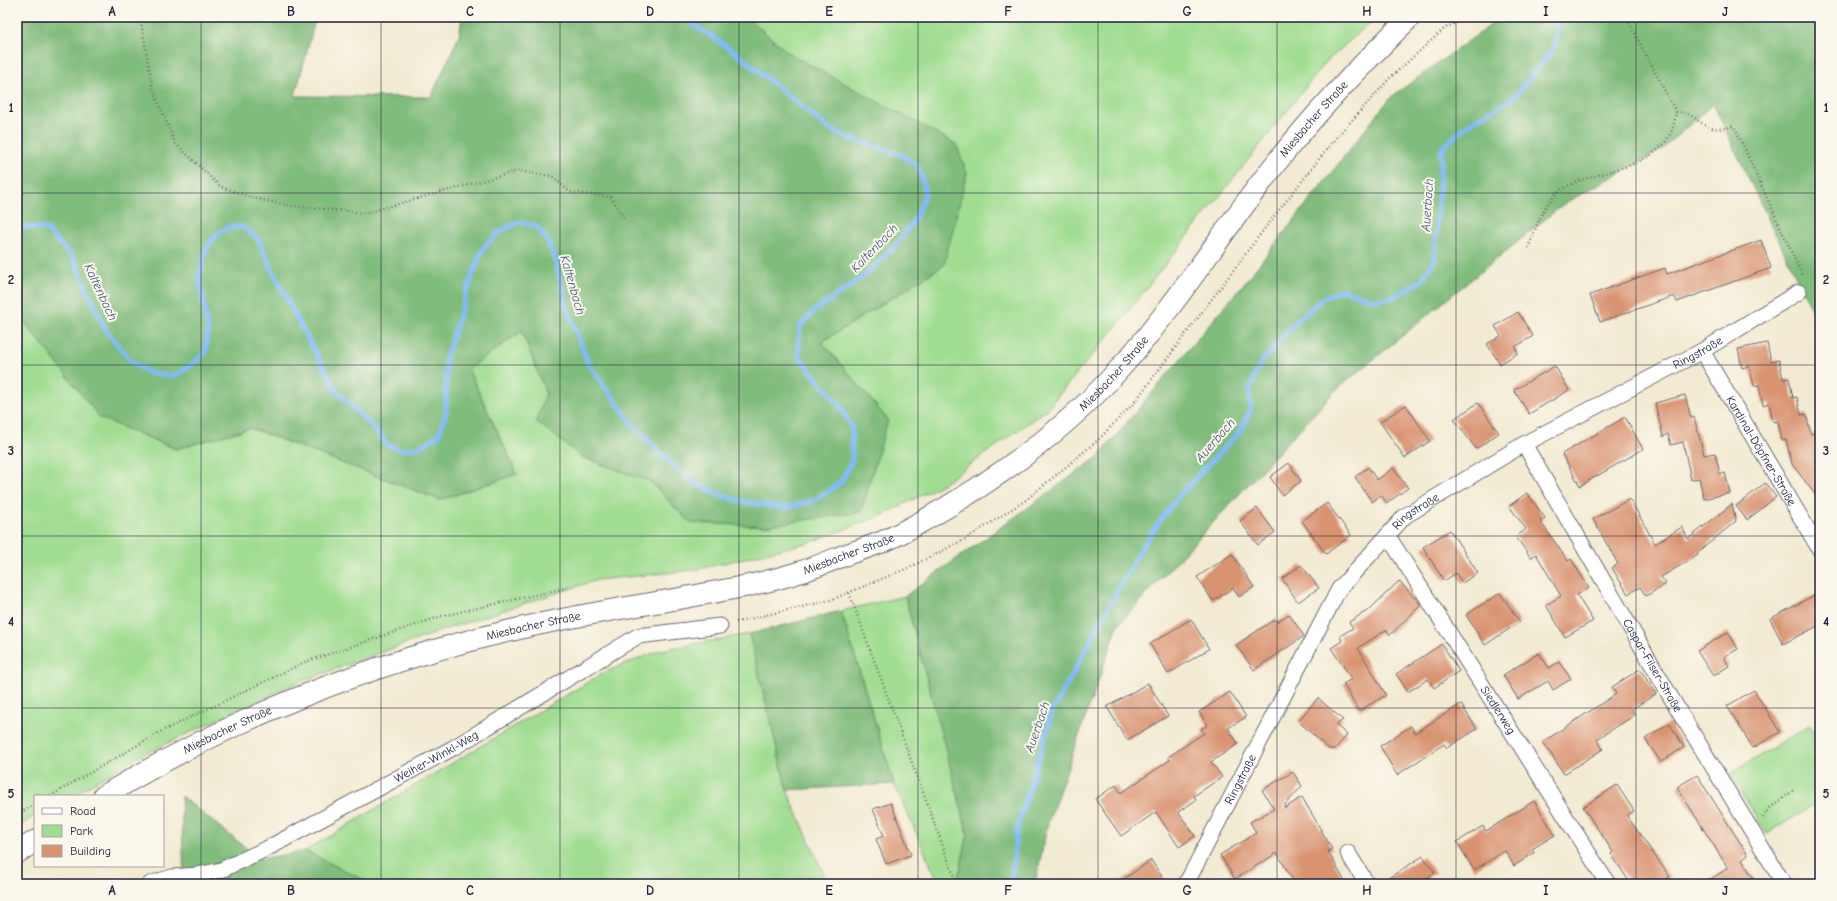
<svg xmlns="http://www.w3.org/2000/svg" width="1837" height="901" font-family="'Comic Neue',sans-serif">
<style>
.green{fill:#a0dd92;stroke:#618066}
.forest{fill:#80bc7c;stroke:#516f5c}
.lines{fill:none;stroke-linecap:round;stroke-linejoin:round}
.stream{stroke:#81bbf2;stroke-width:5.5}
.building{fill:#d99371}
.street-casing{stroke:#6b6870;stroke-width:17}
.secondary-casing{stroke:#6b6870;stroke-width:23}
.path{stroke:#6b6870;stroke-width:2.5;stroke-dasharray:1 3;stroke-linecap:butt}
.street{stroke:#fff;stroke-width:15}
.secondary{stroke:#fff;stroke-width:21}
.grid{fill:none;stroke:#22223b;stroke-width:1;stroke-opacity:0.55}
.labels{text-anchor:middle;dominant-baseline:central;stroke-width:4;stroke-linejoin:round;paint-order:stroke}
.street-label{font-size:12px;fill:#22223b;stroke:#fbf7ec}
.water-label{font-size:13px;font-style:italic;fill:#43587b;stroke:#fbf7ec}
.neatline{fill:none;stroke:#22223b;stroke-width:1.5}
.grid-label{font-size:13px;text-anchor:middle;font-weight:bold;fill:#22223b}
</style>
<rect width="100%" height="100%" fill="#fbf7ec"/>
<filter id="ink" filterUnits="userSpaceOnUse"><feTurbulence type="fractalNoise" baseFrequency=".025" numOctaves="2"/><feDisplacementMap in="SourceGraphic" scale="8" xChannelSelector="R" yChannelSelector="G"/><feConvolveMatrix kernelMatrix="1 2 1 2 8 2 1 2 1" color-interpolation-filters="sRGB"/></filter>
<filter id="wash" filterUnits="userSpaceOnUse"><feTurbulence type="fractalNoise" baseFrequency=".012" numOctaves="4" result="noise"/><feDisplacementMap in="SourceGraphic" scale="16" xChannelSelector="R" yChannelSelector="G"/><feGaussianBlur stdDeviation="0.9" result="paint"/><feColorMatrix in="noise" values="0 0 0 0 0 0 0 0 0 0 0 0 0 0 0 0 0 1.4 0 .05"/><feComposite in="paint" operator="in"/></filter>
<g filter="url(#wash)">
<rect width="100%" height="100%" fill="#f2ead2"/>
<path class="green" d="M 746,17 L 1376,17 L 1325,63 L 1111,333 L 1046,410 L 943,484 L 883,515 L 811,542 L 695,570 L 597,580 L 449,628 L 294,684 L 142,755 L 71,796 L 35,796 L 35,816 L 17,827 L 17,312 L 101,418 L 176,449 L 250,428 L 440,500 L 517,474 L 468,369 L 522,331 L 546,394 L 582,457 L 651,482 L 690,523 L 888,420 L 822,342 L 944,265 L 790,54 Z
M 905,596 L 968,834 L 957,884 L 939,884 L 894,784 L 841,611 Z
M 749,634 L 787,790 L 828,884 L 372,884 L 305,851 L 605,672 L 661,650 Z
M 1810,725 L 1820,742 L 1820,801 L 1767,834 L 1730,774 Z"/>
<path class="forest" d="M 17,17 L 316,17 L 295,96 L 431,97 L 459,36 L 462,17 L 746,17 L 790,54 L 956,144 L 967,173 L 944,265 L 822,342 L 888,420 L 861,512 L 765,526 L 690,523 L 651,482 L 582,457 L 536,421 L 546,394 L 522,331 L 468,369 L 517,474 L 440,500 L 251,428 L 176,449 L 100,418 L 17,312 Z
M 1502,17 L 1820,17 L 1820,327 L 1713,104 L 1660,151 L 1565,203 L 1336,390 L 1118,625 L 1048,823 L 1035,884 L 957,884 L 968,834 L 905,596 L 1098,457 L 1246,281 L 1391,97 Z
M 841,611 L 894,784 L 787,790 L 749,634 Z
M 181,796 L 260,859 L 305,851 L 372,884 L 184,884 Z"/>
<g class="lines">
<path class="stream" d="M 17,226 L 46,229 L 73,258 L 105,329 L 131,361 L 149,373 L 173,376 L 189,367 L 205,353 L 208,330 L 199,277 L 207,247 L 216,235 L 229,227 L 243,227 L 257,238 L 299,323 L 338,393 L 375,429 L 387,445 L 402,450 L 418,448 L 439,435 L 446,413 L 446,358 L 471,279 L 483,248 L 499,232 L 519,222 L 536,226 L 547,240 L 555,259 L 567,307 L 588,363 L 634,426 L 672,465 L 693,482 L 720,495 L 745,502 L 785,508 L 813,501 L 841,482 L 852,460 L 852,428 L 839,404 L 816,378 L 798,355 L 800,327 L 813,312 L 867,274 L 898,243 L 916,217 L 925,194 L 922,177 L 917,165 L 901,155 L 849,138 L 828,128 L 735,52 L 682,17
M 1011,884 L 1017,829 L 1053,710 L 1141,548 L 1176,499 L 1241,430 L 1251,409 L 1249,390 L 1261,362 L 1298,320 L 1323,298 L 1342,290 L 1374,300 L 1394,297 L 1421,281 L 1434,262 L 1442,148 L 1466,126 L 1514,97 L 1553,50 L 1558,30 L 1553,17"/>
</g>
<g id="blocks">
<path class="building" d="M 1761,240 L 1771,268 L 1677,302 L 1674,296 L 1600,322 L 1590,295 L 1665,268 L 1667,274 Z
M 1518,312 L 1533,336 L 1515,347 L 1518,353 L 1500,364 L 1487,344 L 1501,336 L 1495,326 Z
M 1767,343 L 1771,361 L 1779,360 L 1783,379 L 1789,378 L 1793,398 L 1797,397 L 1801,415 L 1806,414 L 1811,434 L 1820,432 L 1820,501 L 1792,464 L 1786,440 L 1782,440 L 1778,421 L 1773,422 L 1769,403 L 1763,405 L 1759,385 L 1754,386 L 1749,366 L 1742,368 L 1738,349 Z
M 1555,366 L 1569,390 L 1529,414 L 1514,390 Z
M 1685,395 L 1691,418 L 1694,417 L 1704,455 L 1715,453 L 1720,474 L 1725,473 L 1730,493 L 1704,499 L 1699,478 L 1691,480 L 1683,442 L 1671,445 L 1668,434 L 1663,437 L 1655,403 Z
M 1478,403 L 1499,433 L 1476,449 L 1454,419 Z
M 1406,405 L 1430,441 L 1405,458 L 1380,422 Z
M 1625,417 L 1643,449 L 1580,486 L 1562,454 Z
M 1289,463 L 1301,481 L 1282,495 L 1270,477 Z
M 1368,467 L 1377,480 L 1393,468 L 1408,488 L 1387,503 L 1381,495 L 1372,502 L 1355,477 Z
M 1765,483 L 1776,497 L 1747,520 L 1736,506 Z
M 1527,493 L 1545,518 L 1540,521 L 1568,561 L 1571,559 L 1589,588 L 1577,595 L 1593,621 L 1565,637 L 1546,605 L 1561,596 L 1536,554 L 1531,558 L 1516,537 L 1526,529 L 1509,506 Z
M 1630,499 L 1655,544 L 1682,527 L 1688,539 L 1732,504 L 1736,521 L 1697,553 L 1698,555 L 1661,577 L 1666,584 L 1646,596 L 1640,587 L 1628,594 L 1612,568 L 1618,564 L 1593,519 Z
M 1327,503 L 1351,535 L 1326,554 L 1302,521 Z
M 1257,508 L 1275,532 L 1258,545 L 1240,521 Z
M 1450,530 L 1478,573 L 1462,583 L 1456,573 L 1444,581 L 1423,547 Z
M 1232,554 L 1254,587 L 1239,597 L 1233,588 L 1213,601 L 1197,577 Z
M 1301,565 L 1319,588 L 1298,602 L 1282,579 Z
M 1399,581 L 1421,605 L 1390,635 L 1386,630 L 1358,648 L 1386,695 L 1359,711 L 1343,684 L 1352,679 L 1331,648 L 1342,641 L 1340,636 L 1353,628 L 1349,622 L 1370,609 Z
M 1820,592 L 1820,625 L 1783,644 L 1770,619 Z
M 1500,593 L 1520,622 L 1485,645 L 1466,615 Z
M 1289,614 L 1304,636 L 1254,670 L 1236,645 L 1275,619 L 1277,622 Z
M 1191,619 L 1209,649 L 1168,674 L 1150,644 Z
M 1728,632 L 1738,649 L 1724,657 L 1729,666 L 1713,676 L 1697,651 Z
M 1442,644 L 1459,671 L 1434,688 L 1428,679 L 1408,692 L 1396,674 Z
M 1539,653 L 1549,668 L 1559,662 L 1571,679 L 1553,690 L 1548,681 L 1518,699 L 1503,675 Z
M 1640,669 L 1656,694 L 1632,709 L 1635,715 L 1597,739 L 1603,749 L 1564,774 L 1543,742 L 1616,694 L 1612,687 Z
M 1148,683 L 1168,716 L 1127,740 L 1107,707 Z
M 1754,690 L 1780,732 L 1753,748 L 1727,706 Z
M 1230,692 L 1246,717 L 1228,728 L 1238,744 L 1211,762 L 1222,777 L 1194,796 L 1196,800 L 1178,812 L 1195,836 L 1179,847 L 1156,812 L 1121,836 L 1095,799 L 1116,785 L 1121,793 L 1170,760 L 1168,757 L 1204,733 L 1201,729 L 1208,725 L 1199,712 Z
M 1318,698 L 1343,720 L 1336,725 L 1347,735 L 1335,749 L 1329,749 L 1298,721 Z
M 1461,704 L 1477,729 L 1447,748 L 1444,744 L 1397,775 L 1380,746 L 1411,726 L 1415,733 Z
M 1669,723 L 1684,747 L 1661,762 L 1645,739 Z
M 1293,772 L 1302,786 L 1284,806 L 1285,808 L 1302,797 L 1332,849 L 1328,851 L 1346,884 L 1295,884 L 1277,853 L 1235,879 L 1220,855 L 1256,833 L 1250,822 L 1274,809 L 1262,790 Z
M 1697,775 L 1748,855 L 1742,860 L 1757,884 L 1703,884 L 1728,868 L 1677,787 Z
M 1617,785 L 1634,811 L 1627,816 L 1670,877 L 1660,884 L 1631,884 L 1611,854 L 1613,852 L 1583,807 Z
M 1534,801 L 1555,835 L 1532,849 L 1534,853 L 1514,866 L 1505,851 L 1474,870 L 1457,842 L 1483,826 L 1486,831 Z
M 891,803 L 911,855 L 886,864 L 876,839 L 884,836 L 873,809 Z
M 1423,856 L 1435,873 L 1427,878 L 1431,884 L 1379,884 Z
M 1151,860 L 1167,884 L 1117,884 Z"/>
</g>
</g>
<g filter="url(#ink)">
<use href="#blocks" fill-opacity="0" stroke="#6b6870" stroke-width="1"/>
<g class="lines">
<defs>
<g id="street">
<path id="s1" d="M 1702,351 L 1820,550"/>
<path id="s2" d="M 1524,444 L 1676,706 L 1784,884"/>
<path id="s3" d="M 1388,536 L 1608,884"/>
<path d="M 1348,853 L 1367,884"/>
<path id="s4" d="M 150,884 L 172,877 L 197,875 L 221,870 L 268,848 L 453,748 L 638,636 L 720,626"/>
<path id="s5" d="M 1186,884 L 1339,589 L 1405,516 L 1524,444 L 1702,351 L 1799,292"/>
</g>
<g id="secondary">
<path id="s6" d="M 104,796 C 229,719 370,663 513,630 C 567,617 622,608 677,599 C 718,591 760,585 800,572 C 816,567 830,561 845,555 C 862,549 880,544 897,535 C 981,491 1060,437 1123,365 C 1179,301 1224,229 1276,163 C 1317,111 1363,63 1410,17"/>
<path d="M 17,853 L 35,841"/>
</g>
</defs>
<use href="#street" class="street-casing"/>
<use href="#secondary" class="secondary-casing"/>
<path class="path" d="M 140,17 L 153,89 L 175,143 L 221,187 L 257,199 L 293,206 L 365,213 L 518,171 L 552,176 L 570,192 L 611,197 L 624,218
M 1676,112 C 1701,111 1699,137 1733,126 L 1737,132 L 1802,275
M 1528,248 C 1536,229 1542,206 1558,192 C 1568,184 1583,179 1595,176 C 1622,168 1661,159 1672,130 C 1674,125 1675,118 1676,112 L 1626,17
M 849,593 L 957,884
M 736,622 L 831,600 L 908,568 L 964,540 L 1026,500 L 1098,440 L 1134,403 L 1262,232 L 1335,139 L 1390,78 L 1445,28 L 1464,19 L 1490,17
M 50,796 L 162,731 L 305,662 L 442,616 L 570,587
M 17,815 L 35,804
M 1763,818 L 1770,808 L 1794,790"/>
<use href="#street" class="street"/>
<use href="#secondary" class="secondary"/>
</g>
</g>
<path class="grid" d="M 201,17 L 201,884M 381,17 L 381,884M 560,17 L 560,884M 739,17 L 739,884M 918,17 L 918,884M 1098,17 L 1098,884M 1277,17 L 1277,884M 1456,17 L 1456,884M 1636,17 L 1636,884M 17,193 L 1820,193M 17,365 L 1820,365M 17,536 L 1820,536M 17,708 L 1820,708"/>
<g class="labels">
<g class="street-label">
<text stroke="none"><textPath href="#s6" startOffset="1436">Miesbacher Straße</textPath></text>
<text stroke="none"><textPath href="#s5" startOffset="766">Ringstraße</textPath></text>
<text stroke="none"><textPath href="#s6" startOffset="1112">Miesbacher Straße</textPath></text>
<text stroke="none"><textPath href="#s1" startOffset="116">Kardinal-Döpfner-Straße</textPath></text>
<text stroke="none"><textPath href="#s5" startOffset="442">Ringstraße</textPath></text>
<text stroke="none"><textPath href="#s6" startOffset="788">Miesbacher Straße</textPath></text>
<text stroke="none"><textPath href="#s6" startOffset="464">Miesbacher Straße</textPath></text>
<text stroke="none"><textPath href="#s2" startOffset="256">Caspar-Filser-Straße</textPath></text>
<text stroke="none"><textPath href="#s3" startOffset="206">Siedlerweg</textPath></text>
<text stroke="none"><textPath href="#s6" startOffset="140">Miesbacher Straße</textPath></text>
<text stroke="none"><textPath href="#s4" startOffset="316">Weiher-Winkl-Weg</textPath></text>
<text stroke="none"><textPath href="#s5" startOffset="118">Ringstraße</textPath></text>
</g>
<g class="water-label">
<text transform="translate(1427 205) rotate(-86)">Auerbach</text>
<text transform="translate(874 248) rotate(-46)">Kaltenbach</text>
<text transform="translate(573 285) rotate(74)">Kaltenbach</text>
<text transform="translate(101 292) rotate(65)">Kaltenbach</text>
<text transform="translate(1215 440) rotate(-49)">Auerbach</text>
<text transform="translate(1037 727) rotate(-71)">Auerbach</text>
</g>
</g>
<rect width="1837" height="901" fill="none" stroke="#fbf7ec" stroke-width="44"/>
<rect x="34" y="795" width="130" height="72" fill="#fbf7ec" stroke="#a4a2a5"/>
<rect x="42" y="808" width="20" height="6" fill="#ffffff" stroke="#a4a2a5"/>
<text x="70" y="815" font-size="12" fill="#22223b">Road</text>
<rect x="42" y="825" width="20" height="12" fill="#a0dd92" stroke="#a4a2a5"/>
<text x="70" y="835" font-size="12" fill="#22223b">Park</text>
<rect x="42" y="845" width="20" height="12" fill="#d99371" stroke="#a4a2a5"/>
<text x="70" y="855" font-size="12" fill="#22223b">Building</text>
<rect x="22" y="22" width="1793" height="857" class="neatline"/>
<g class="grid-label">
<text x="112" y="16">A</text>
<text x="291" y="16">B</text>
<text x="470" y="16">C</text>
<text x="650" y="16">D</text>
<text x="829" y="16">E</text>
<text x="1008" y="16">F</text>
<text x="1187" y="16">G</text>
<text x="1367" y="16">H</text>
<text x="1546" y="16">I</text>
<text x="1725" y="16">J</text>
<text x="11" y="112">1</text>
<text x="1826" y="112">1</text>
<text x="11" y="284">2</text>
<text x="1826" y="284">2</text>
<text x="11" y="455">3</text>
<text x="1826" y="455">3</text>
<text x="11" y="626">4</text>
<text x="1826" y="626">4</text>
<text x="11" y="798">5</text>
<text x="1826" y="798">5</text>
<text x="112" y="895">A</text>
<text x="291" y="895">B</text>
<text x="470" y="895">C</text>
<text x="650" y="895">D</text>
<text x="829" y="895">E</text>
<text x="1008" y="895">F</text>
<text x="1187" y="895">G</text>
<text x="1367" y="895">H</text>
<text x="1546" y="895">I</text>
<text x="1725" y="895">J</text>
</g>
</svg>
